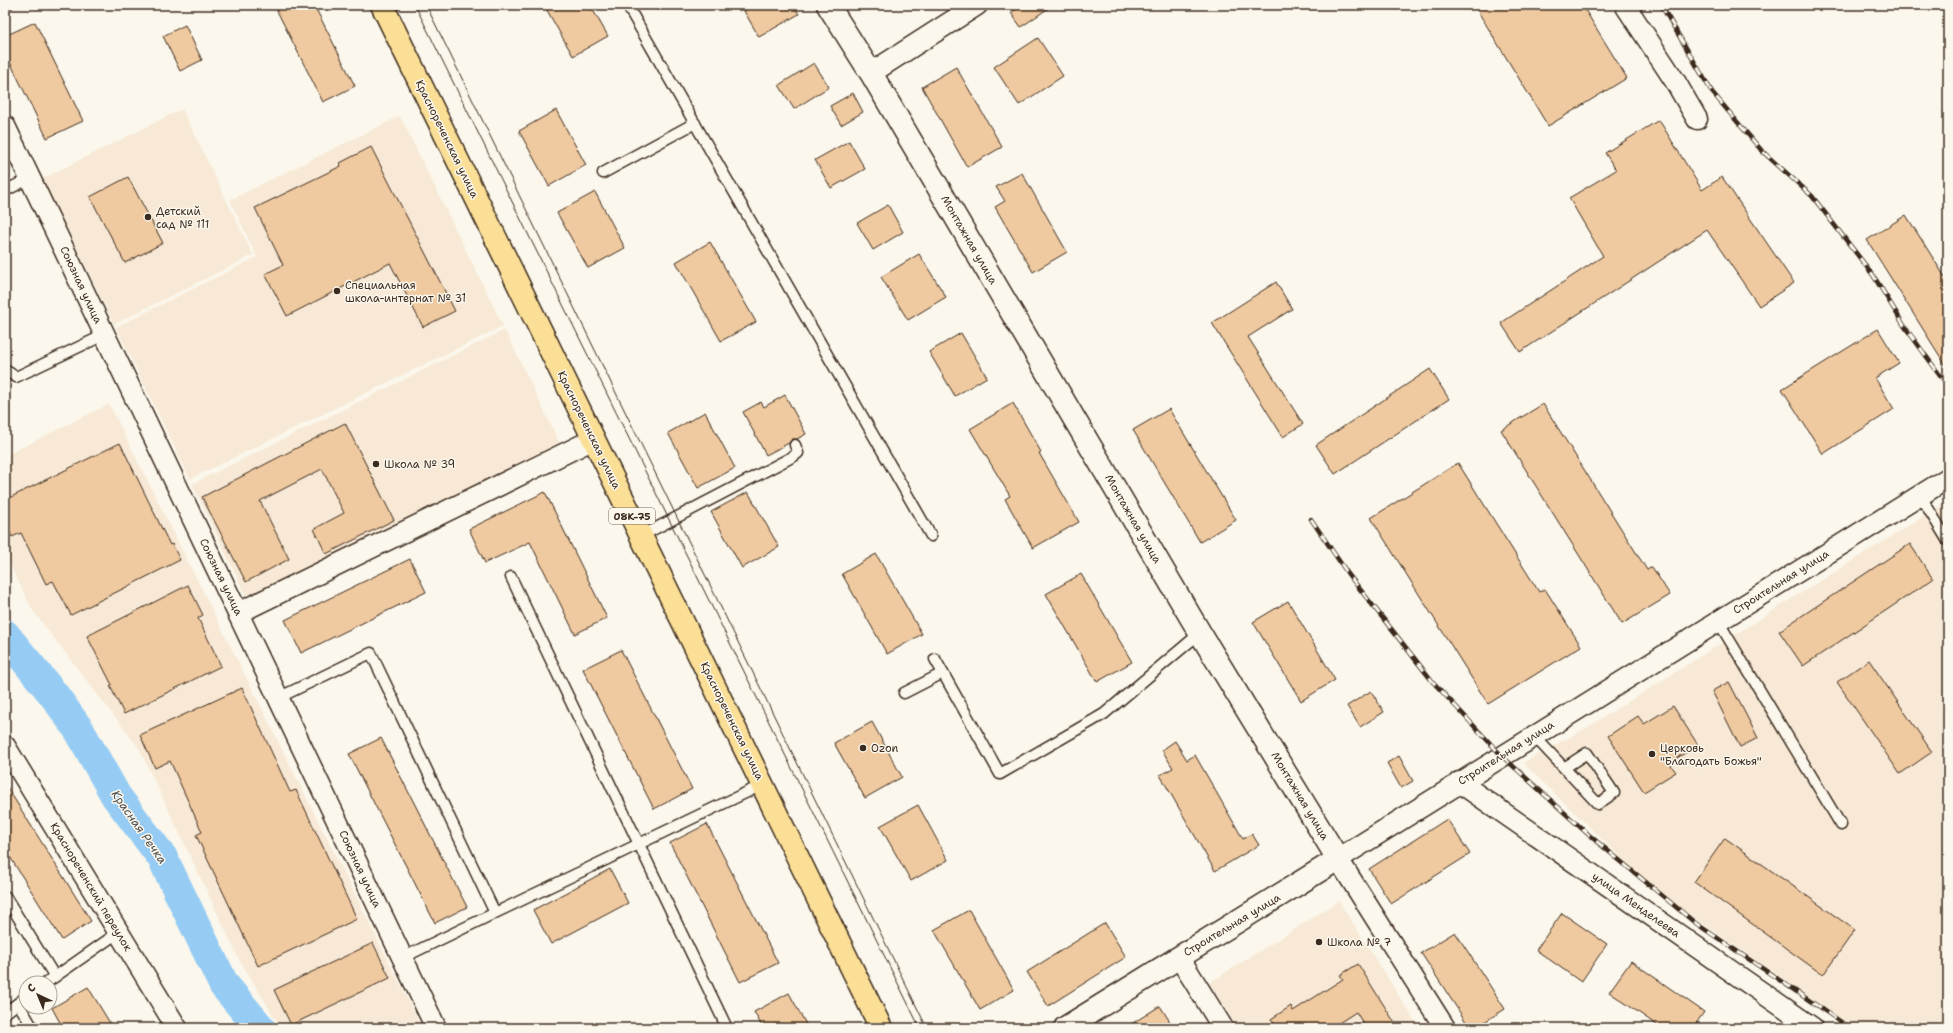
<svg xmlns="http://www.w3.org/2000/svg" width="1953" height="1033" font-family="'Shantell Sans',sans-serif">
<style>
.built{fill:#f7e9d5}
.lines{fill:none;stroke-linecap:round;stroke-linejoin:round}
.river{stroke:#96ccf4;stroke-width:31}
.building{fill:#efc99f;stroke:#3b2a1e}
.lane-casing{stroke:#3b2a1e;stroke-width:13}
.street-casing{stroke:#3b2a1e;stroke-width:23}
.secondary-casing{stroke:#3b2a1e;stroke-width:25}
.primary-casing{stroke:#3b2a1e;stroke-width:25}
.path{stroke:#3b2a1e;stroke-width:2.5;stroke-dasharray:3 3;stroke-linecap:butt}
.lane{stroke:#fbf7ec;stroke-width:10}
.street{stroke:#fbf7ec;stroke-width:20}
.secondary{stroke:#fbf7ec;stroke-width:22}
.primary{stroke:#fbdf96;stroke-width:22}
.tram{stroke:#3b2a1e;stroke-width:1}
.rail-casing{stroke:#3b2a1e;stroke-width:4.5}
.rail{stroke:#fbf7ec;stroke-width:3;stroke-dasharray:9;stroke-linecap:butt}
.poi-dot{fill:#3b2a1e;stroke:#fbf7ec;stroke-width:1.5}
.labels{text-anchor:middle;dominant-baseline:central;stroke-width:3;stroke-linejoin:round;paint-order:stroke}
.shield{fill:#fbf7ec;stroke:#75685c;stroke-width:1}
.shield-label{font-size:10px;font-weight:bold;fill:#3b2a1e}
.street-label{font-size:11px;fill:#3b2a1e;stroke:#fbf7ec}
.poi-label{font-size:11px;fill:#3b2a1e;stroke:#fbf7ec;text-anchor:start}
.water-label{font-size:12px;font-style:italic;fill:#525254;stroke:#fbf7ec}
</style>
<rect width="100%" height="100%" fill="#fbf7ec"/>
<filter id="ink" filterUnits="userSpaceOnUse"><feTurbulence type="fractalNoise" baseFrequency=".025" numOctaves="2"/><feDisplacementMap in="SourceGraphic" scale="8" xChannelSelector="R" yChannelSelector="G"/><feConvolveMatrix kernelMatrix="1 2 1 2 8 2 1 2 1" color-interpolation-filters="sRGB"/></filter>
<g filter="url(#ink)">
<path class="built" d="M 182,109 L 253,255 L 114,324 L 42,179 Z
M 400,116 L 503,326 L 190,479 L 116,327 L 257,257 L 230,200 Z
M 505,330 L 560,444 L 247,598 L 192,484 Z
M 109,404 L 422,1028 L 281,1028 L 239,959 L 139,748 L 33,611 L 5,555 L 5,456 Z
M 1948,501 L 1948,1028 L 1854,1028 L 1657,892 L 1523,763 L 1588,727 Z
M 1339,901 L 1419,1028 L 1238,1028 L 1209,983 Z"/>
<g class="lines">
<path class="river" d="M 5,635 L 54,695 L 79,730 L 116,796 L 162,857 L 224,985 L 260,1028"/>
</g>
<path class="building" d="M 274,5 L 314,5 L 355,86 L 323,102 Z
M 544,5 L 590,5 L 608,36 L 573,56 Z
M 755,5 L 793,5 L 799,14 L 759,37 L 744,11 Z
M 1022,5 L 1053,5 L 1021,27 L 1011,13 Z
M 1474,5 L 1582,5 L 1627,78 L 1548,126 Z
M 35,22 L 83,121 L 47,138 L 5,52 L 5,36 Z
M 185,25 L 202,60 L 180,71 L 163,36 Z
M 1038,38 L 1063,76 L 1019,105 L 994,67 Z
M 814,63 L 829,87 L 794,109 L 779,85 Z
M 956,67 L 1002,147 L 967,167 L 922,87 Z
M 853,93 L 863,112 L 841,125 L 830,106 Z
M 556,110 L 586,165 L 549,186 L 519,131 Z
M 1659,120 L 1702,190 L 1722,177 L 1794,283 L 1759,306 L 1707,230 L 1520,352 L 1501,323 L 1603,256 L 1569,198 L 1616,170 L 1605,153 Z
M 849,141 L 865,169 L 831,188 L 815,160 Z
M 371,147 L 455,311 L 423,327 L 390,263 L 287,316 L 265,274 L 283,265 L 255,208 L 341,166 L 340,163 Z
M 1022,173 L 1067,252 L 1033,272 L 995,207 L 1005,201 L 996,187 Z
M 128,177 L 163,243 L 125,263 L 90,197 Z
M 595,192 L 625,248 L 588,268 L 557,213 Z
M 888,205 L 903,232 L 873,250 L 857,223 Z
M 1906,215 L 1948,282 L 1948,369 L 1867,240 Z
M 710,242 L 756,322 L 721,341 L 676,262 Z
M 919,254 L 946,297 L 908,320 L 881,277 Z
M 1276,282 L 1292,309 L 1248,337 L 1303,424 L 1283,437 L 1212,323 Z
M 1878,329 L 1899,363 L 1875,378 L 1894,409 L 1823,454 L 1782,389 Z
M 961,333 L 987,377 L 955,396 L 929,352 Z
M 1430,369 L 1449,399 L 1335,474 L 1316,445 Z
M 785,395 L 806,434 L 797,439 L 792,439 L 789,443 L 766,455 L 743,412 L 761,402 L 764,407 Z
M 1013,403 L 1041,452 L 1039,453 L 1079,522 L 1033,548 L 1005,499 L 1010,496 L 970,429 Z
M 1543,404 L 1647,570 L 1652,567 L 1670,595 L 1622,624 L 1501,430 Z
M 1169,409 L 1236,520 L 1200,542 L 1133,430 Z
M 705,412 L 735,468 L 698,488 L 668,433 Z
M 345,423 L 394,520 L 326,554 L 314,529 L 344,513 L 322,469 L 260,501 L 289,559 L 246,582 L 202,497 Z
M 120,443 L 170,545 L 172,544 L 180,560 L 71,615 L 53,581 L 46,584 L 21,533 L 12,537 L 5,523 L 5,500 Z
M 1458,463 L 1539,592 L 1545,589 L 1581,646 L 1488,704 L 1371,518 Z
M 545,492 L 607,618 L 575,634 L 530,542 L 485,563 L 469,529 Z
M 748,492 L 779,547 L 742,568 L 711,512 Z
M 1910,544 L 1933,579 L 1803,666 L 1779,631 Z
M 876,554 L 922,634 L 887,654 L 842,574 Z
M 410,559 L 426,592 L 301,653 L 285,620 Z
M 1081,574 L 1132,662 L 1097,682 L 1046,594 Z
M 188,585 L 203,615 L 198,618 L 221,666 L 124,714 L 110,686 L 112,685 L 87,636 Z
M 1288,601 L 1335,680 L 1301,701 L 1253,622 Z
M 621,650 L 692,789 L 654,809 L 583,669 Z
M 1869,660 L 1932,752 L 1900,774 L 1837,682 Z
M 1729,682 L 1758,738 L 1740,747 L 1712,691 Z
M 242,688 L 290,792 L 296,790 L 357,919 L 258,966 L 196,835 L 202,832 L 170,761 L 155,768 L 140,735 Z
M 1371,691 L 1384,712 L 1360,727 L 1347,706 Z
M 1673,706 L 1698,745 L 1669,763 L 1676,772 L 1644,792 L 1608,736 L 1638,716 L 1644,724 Z
M 872,722 L 902,777 L 865,798 L 834,743 Z
M 381,738 L 467,907 L 435,923 L 349,754 Z
M 1175,741 L 1187,760 L 1195,755 L 1243,839 L 1252,834 L 1259,845 L 1215,871 L 1160,775 L 1173,768 L 1162,750 Z
M 1399,756 L 1413,781 L 1401,788 L 1387,763 Z
M 5,784 L 91,921 L 62,940 L 5,849 Z
M 918,805 L 948,860 L 911,881 L 880,826 Z
M 1447,819 L 1470,854 L 1391,904 L 1369,869 Z
M 707,824 L 778,963 L 740,982 L 670,843 Z
M 1725,838 L 1855,930 L 1823,975 L 1694,882 Z
M 610,869 L 628,903 L 551,944 L 533,910 Z
M 969,910 L 1014,990 L 980,1010 L 934,930 Z
M 1562,913 L 1607,944 L 1581,982 L 1536,950 Z
M 1105,923 L 1126,957 L 1048,1006 L 1027,972 Z
M 1455,932 L 1505,1009 L 1475,1028 L 1470,1028 L 1421,953 Z
M 373,943 L 390,978 L 291,1025 L 274,990 Z
M 1631,961 L 1704,1012 L 1693,1028 L 1661,1028 L 1609,992 Z
M 1358,964 L 1398,1028 L 1366,1028 L 1356,1012 L 1331,1028 L 1277,1028 L 1271,1019 L 1291,1006 L 1293,1011 L 1343,979 L 1340,975 Z
M 88,987 L 113,1028 L 63,1028 L 52,1008 Z
M 789,993 L 808,1028 L 763,1028 L 754,1012 Z
M 1160,1006 L 1174,1028 L 1125,1028 Z"/>
<g class="lines">
<defs>
<path id="lane" d="M 627,5 L 931,536
M 603,173 L 695,123
M 5,191 L 30,178
M 5,370 L 16,377 L 104,335
M 1920,495 L 1948,541
M 641,536 L 794,456 L 798,453 L 795,445
M 511,577 L 727,1028
M 1718,621 L 1841,825
M 935,659 L 1000,774 L 1104,714 L 1200,633
M 904,693 L 943,673
M 278,698 L 371,653 L 495,913 L 402,958
M 1534,736 L 1598,804 L 1614,793 L 1587,753 L 1564,768
M 5,896 L 55,977
M 495,913 L 762,785
M 46,983 L 119,932
M 18,1003 L 33,1028
M 5,1013 L 26,997"/>
<path id="street" d="M 1625,5 L 1675,81 L 1697,119
M 871,73 L 977,5
M 5,126 L 436,1028
M 238,613 L 594,439
M 5,746 L 177,1028
M 1459,782 L 1813,1028
M 1179,957 L 1223,1028
M 1445,1028 L 1338,859 L 1948,478"/>
<path id="secondary" d="M 828,5 L 871,73 L 1200,633 L 1338,859 L 1065,1028"/>
<path id="primary" d="M 382,5 L 881,1028"/>
</defs>
<use href="#lane" class="lane-casing"/>
<use href="#street" class="street-casing"/>
<use href="#secondary" class="secondary-casing"/>
<use href="#primary" class="primary-casing"/>
<path class="path" d="M 5,11 L 16,5"/>
<use href="#lane" class="lane"/>
<use href="#street" class="street"/>
<use href="#secondary" class="secondary"/>
<use href="#primary" class="primary"/>
<path class="tram" d="M 415,5 L 920,1028
M 426,5 L 927,1028"/>
<defs>
<path id="rail" d="M 1661,5 L 1712,92 L 1762,151 L 1812,196 L 1873,275 L 1905,327 L 1948,386
M 1311,519 L 1348,574 L 1433,682 L 1502,756 L 1589,835 L 1694,922 L 1850,1028"/>
</defs>
<use href="#rail" class="rail-casing"/>
<use href="#rail" class="rail"/>
</g>
</g>
<g class="poi-dot">
<circle cx="148" cy="217" r="4"/>
<circle cx="337" cy="291" r="4"/>
<circle cx="376" cy="464" r="4"/>
<circle cx="863" cy="748" r="4"/>
<circle cx="1652" cy="754" r="4"/>
<circle cx="1319" cy="942" r="4"/>
</g>
<g class="labels">
<rect class="shield" x="609" y="508" width="46" height="16" rx="3"/>
<g class="shield-label">
<text x="632" y="516">08К-75</text>
</g>
<g class="street-label">
<text transform="translate(447 139) rotate(64)">Краснореченская улица</text>
<text transform="translate(969 240) rotate(60)">Монтажная улица</text>
<text transform="translate(81 285) rotate(65)">Союзная улица</text>
<text transform="translate(589 430) rotate(64)">Краснореченская улица</text>
<text transform="translate(1133 519) rotate(60)">Монтажная улица</text>
<text transform="translate(221 577) rotate(64)">Союзная улица</text>
<text transform="translate(1781 582) rotate(-32)">Строительная улица</text>
<text transform="translate(732 721) rotate(64)">Краснореченская улица</text>
<text transform="translate(1506 753) rotate(-32)">Строительная улица</text>
<text transform="translate(1300 796) rotate(59)">Монтажная улица</text>
<text transform="translate(360 869) rotate(65)">Союзная улица</text>
<text transform="translate(91 887) rotate(59)">Краснореченский переулок</text>
<text transform="translate(1636 905) rotate(35)">улица Менделеева</text>
<text transform="translate(1232 925) rotate(-31)">Строительная улица</text>
</g>
<g class="poi-label">
<text x="156" y="211">Детский<tspan x="156" dy="13">сад № 111</tspan></text>
<text x="345" y="285">Специальная<tspan x="345" dy="13">школа-интернат № 31</tspan></text>
<text x="384" y="464">Школа № 39</text>
<text x="871" y="748">Ozon</text>
<text x="1660" y="748">Церковь<tspan x="1660" dy="13">"Благодать Божья"</tspan></text>
<text x="1327" y="942">Школа № 7</text>
</g>
<g class="water-label">
<text transform="translate(139 827) rotate(55)">Красная Речка</text>
</g>
</g>
<rect width="1953" height="1033" fill="none" stroke="#fbf7ec" stroke-width="20"/>
<rect x="10" y="10" width="1933" height="1013" fill="none" stroke="#3b2a1e" stroke-width="1.5" filter="url(#ink)"/>
<g transform="translate(38 995) rotate(316)"><circle r="19" fill="#fbf7ec" stroke="#aea59a"/>
<path d="M0-3L7 15L0 10L-7 15Z" fill="#3b2a1e"/>
<text y="-6" font-size="11" font-weight="bold" text-anchor="middle" fill="#3b2a1e">С</text>
</g>
</svg>
